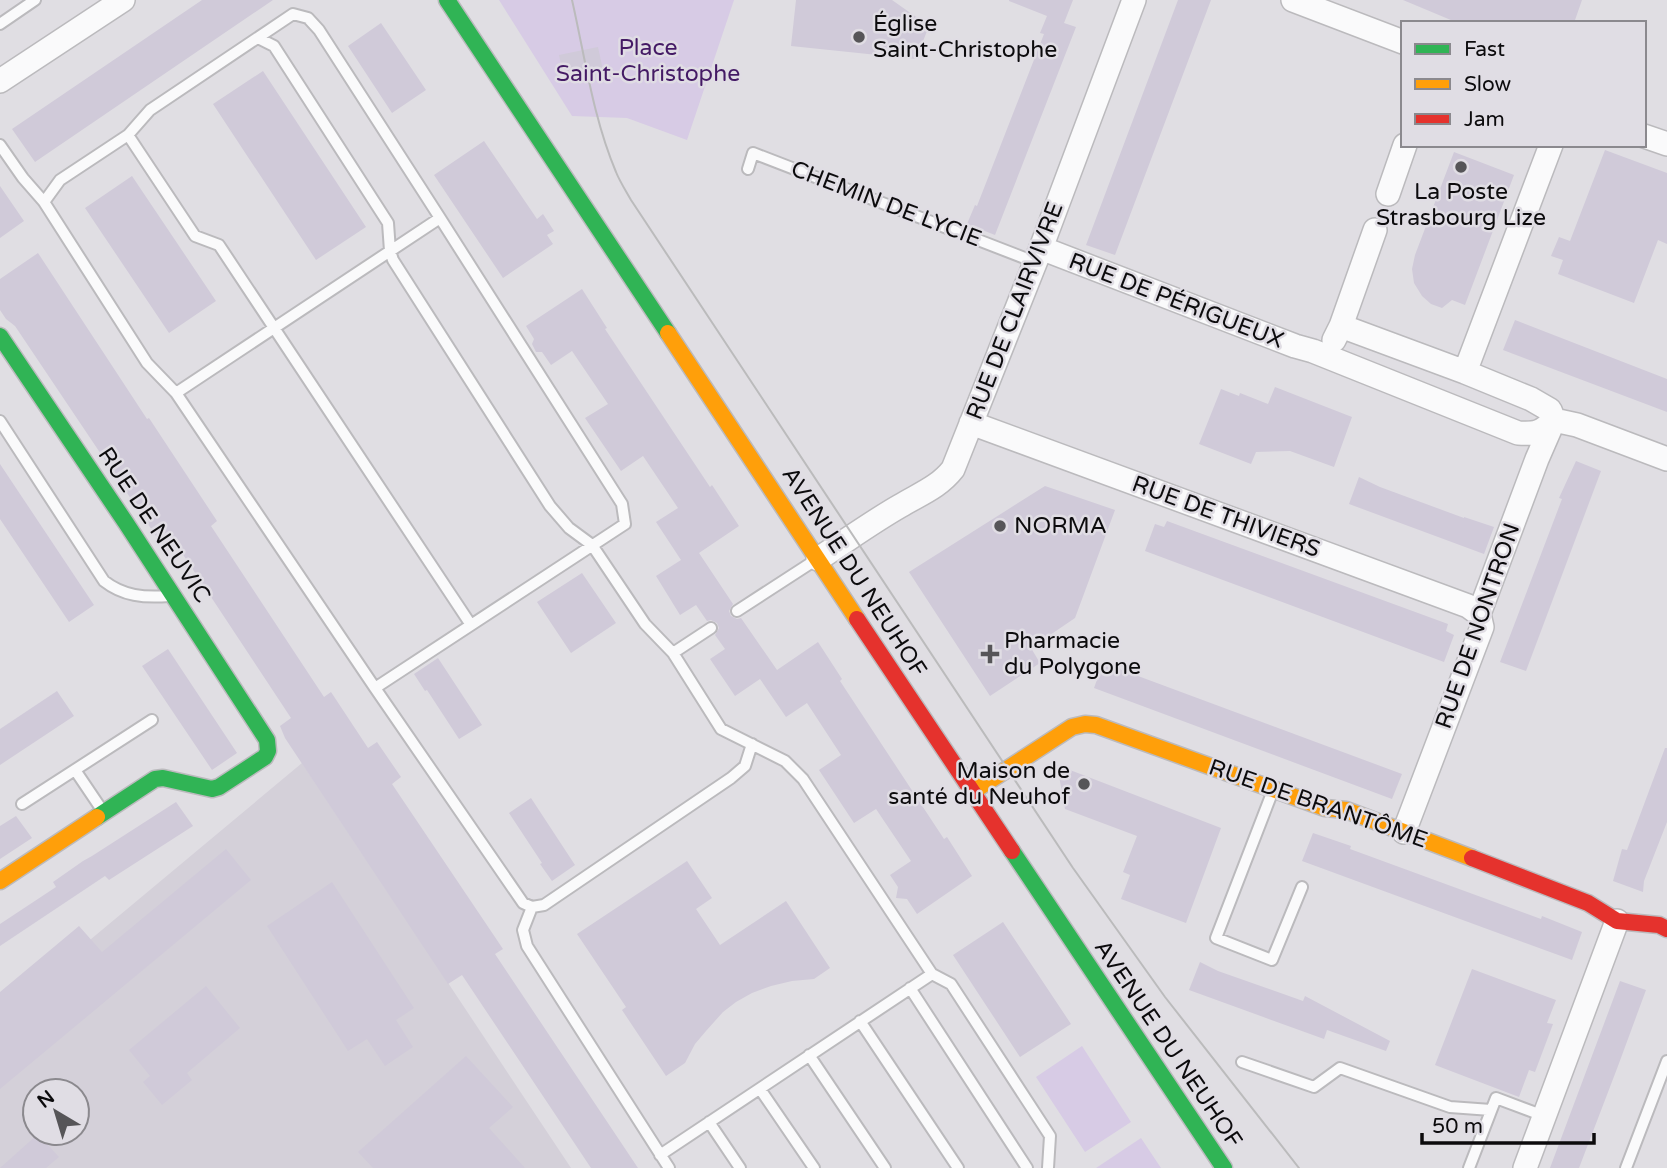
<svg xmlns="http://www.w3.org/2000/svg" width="1667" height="1168" font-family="'Varela Round',sans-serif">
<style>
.built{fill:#d4d0d9;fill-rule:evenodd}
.green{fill:#d7cbe5}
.building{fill:#d0cad9}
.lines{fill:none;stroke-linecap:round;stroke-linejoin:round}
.lane-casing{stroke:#bbbabd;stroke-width:14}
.street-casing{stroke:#bbbabd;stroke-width:26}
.fast-casing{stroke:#bbbabd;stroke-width:19}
.slow-casing{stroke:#bbbabd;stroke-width:19}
.jam-casing{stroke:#bbbabd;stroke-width:19}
.lane{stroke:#fafafb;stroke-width:10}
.street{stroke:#fafafb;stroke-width:23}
.fast{stroke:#30b455;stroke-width:16}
.slow{stroke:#ff9f0a;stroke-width:16}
.jam{stroke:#e5322d;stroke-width:16}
.tram{stroke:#bbbbbc;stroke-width:2}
.poi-dot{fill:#565558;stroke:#e0dde4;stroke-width:2.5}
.labels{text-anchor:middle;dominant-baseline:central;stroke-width:5;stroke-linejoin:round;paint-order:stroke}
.poi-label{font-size:23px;fill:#0c0b0d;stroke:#e0dde4;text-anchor:start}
.park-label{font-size:23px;fill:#441a65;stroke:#e0dde4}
.street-label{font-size:23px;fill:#0c0b0d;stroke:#e0dde4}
</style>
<rect width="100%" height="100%" fill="#e0dee3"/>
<path class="built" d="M 302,763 L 571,1168 L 0,1168 L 0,1015 ZM 35,1091 L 77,1091 L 77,1133 L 35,1133 Z"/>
<path class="green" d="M 499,0 L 734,0 L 687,140 L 627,118 L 572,116 Z
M 1082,1046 L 1131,1122 L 1085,1152 L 1036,1077 Z
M 1141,1138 L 1161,1168 L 1096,1168 Z"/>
<path class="building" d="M 202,0 L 273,0 L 35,162 L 12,129 Z
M 796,0 L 892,0 L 929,26 L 916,59 L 791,46 Z
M 1009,0 L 1073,0 L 1064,23 L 1076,27 L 995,235 L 967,224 L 975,205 L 977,206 L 1044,34 L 1040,33 L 1047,16 L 1009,1 Z
M 1178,0 L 1211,0 L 1115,255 L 1086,245 Z
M 1403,0 L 1582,0 L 1574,23 L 1458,23 Z
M 381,23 L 426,90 L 392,113 L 348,46 Z
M 598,47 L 603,70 L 565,82 L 559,55 Z
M 263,71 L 366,227 L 316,260 L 213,104 Z
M 484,141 L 537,219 L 543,214 L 554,231 L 547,235 L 553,244 L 503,278 L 434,175 Z
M 1605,150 L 1667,173 L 1667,244 L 1658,240 L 1634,303 L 1558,274 L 1563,260 L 1551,256 L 1559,237 L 1570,241 Z
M 1454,152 L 1514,175 L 1465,305 L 1452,300 L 1442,308 L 1431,304 L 1422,296 L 1414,283 L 1412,269 L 1415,255 Z
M 132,176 L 216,301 L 169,333 L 85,208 Z
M 0,186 L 24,221 L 0,238 Z
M 38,253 L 147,419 L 149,418 L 217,521 L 211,526 L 324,697 L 331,692 L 368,748 L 377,742 L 401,777 L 392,784 L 503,949 L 495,954 L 638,1168 L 591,1168 L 462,975 L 448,984 L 285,738 L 280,726 L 291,718 L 178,547 L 168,554 L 15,326 L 6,319 L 0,310 L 0,279 Z
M 582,289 L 607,328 L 605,329 L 710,487 L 712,485 L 739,526 L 699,553 L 733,604 L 729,611 L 731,616 L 737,619 L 741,618 L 777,670 L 818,642 L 842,679 L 840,681 L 944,839 L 947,837 L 972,876 L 917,914 L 907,899 L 896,898 L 898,887 L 890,875 L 911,861 L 876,809 L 854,823 L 819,770 L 841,755 L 807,703 L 786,717 L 760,679 L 735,696 L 710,659 L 725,649 L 715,635 L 719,628 L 717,623 L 711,620 L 707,621 L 696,605 L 680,615 L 656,576 L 681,560 L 656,522 L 678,508 L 643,456 L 621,471 L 585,418 L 608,404 L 572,351 L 551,365 L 542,352 L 536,352 L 532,344 L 534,339 L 526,326 Z
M 1515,320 L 1667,379 L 1667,412 L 1503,350 Z
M 1275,387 L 1352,417 L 1334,467 L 1290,451 L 1256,452 L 1251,464 L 1199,444 L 1221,389 L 1239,396 L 1240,393 L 1268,404 Z
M 1576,461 L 1601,471 L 1526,671 L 1500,662 L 1562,499 L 1559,498 Z
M 0,464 L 94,605 L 69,622 L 0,519 Z
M 1359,477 L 1380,487 L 1464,518 L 1464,517 L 1494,527 L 1484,554 L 1349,504 Z
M 1045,486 L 1115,510 L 1075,618 L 1031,648 L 1040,663 L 990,696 L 909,572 Z
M 1167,521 L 1448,624 L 1446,631 L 1454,635 L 1444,662 L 1145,551 L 1155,524 L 1164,527 Z
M 582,573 L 616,623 L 571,653 L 537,602 Z
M 168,649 L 237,753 L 212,770 L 142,666 Z
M 438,658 L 482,725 L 459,739 L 427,690 L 425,691 L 414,674 Z
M 1103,663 L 1402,774 L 1392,799 L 1094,688 Z
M 57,691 L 74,716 L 0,765 L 0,729 Z
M 1665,748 L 1667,748 L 1667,822 L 1644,881 L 1643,892 L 1613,881 L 1622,849 L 1627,850 Z
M 1057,765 L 1221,828 L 1186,923 L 1121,899 L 1130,875 L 1123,872 L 1137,836 L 1065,809 Z
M 531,798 L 575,865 L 552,881 L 540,864 L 542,863 L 509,813 Z
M 176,802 L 193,826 L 109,880 L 105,876 L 0,946 L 0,924 L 56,887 L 53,882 L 83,861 L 92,856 Z
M 16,816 L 32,838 L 0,859 L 0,826 Z
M 1313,833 L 1351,846 L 1350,849 L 1541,919 L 1542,916 L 1582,932 L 1572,960 L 1302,861 Z
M 226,849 L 251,880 L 0,1089 L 0,992 L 79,926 L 102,952 Z
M 687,861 L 712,898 L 696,909 L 720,945 L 786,901 L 830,968 L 814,979 L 792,981 L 771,986 L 752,993 L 736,1002 L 723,1012 L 706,1031 L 695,1044 L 685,1063 L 666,1076 L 622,1010 L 626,1007 L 577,934 Z
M 332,882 L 414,1008 L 396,1020 L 413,1047 L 385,1066 L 367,1039 L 348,1051 L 267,926 Z
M 1003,922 L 1071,1024 L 1020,1057 L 953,955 Z
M 1200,962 L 1218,971 L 1303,1001 L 1305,996 L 1390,1041 L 1386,1051 L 1327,1030 L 1324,1039 L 1189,990 Z
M 1472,969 L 1556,1000 L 1547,1023 L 1553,1024 L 1535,1072 L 1529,1070 L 1519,1097 L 1435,1065 Z
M 1620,981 L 1646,990 L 1618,1066 L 1579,1168 L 1550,1168 Z
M 206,986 L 240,1028 L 187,1073 L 192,1080 L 162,1105 L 143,1082 L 150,1076 L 129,1050 Z
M 466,1056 L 513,1107 L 489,1128 L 525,1168 L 373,1168 L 358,1152 Z
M 38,1134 L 59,1157 L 46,1168 L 0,1168 Z"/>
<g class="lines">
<defs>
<path id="lane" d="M 0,24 L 35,0
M 258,38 L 274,46 L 388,223 L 390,251 L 393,260 L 550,506 L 569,528 L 592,545 L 645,624 L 673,653 L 721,729 L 785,761 L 803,779 L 932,974 L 660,1155
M 128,135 L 195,236 L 219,245 L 471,625
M 0,145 L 23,178 L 44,202 L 147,363 L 176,393 L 375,688 L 523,903 L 532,907 L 544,905 L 731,778 L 745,766 L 752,744
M 748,169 L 753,153 L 1035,262
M 44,202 L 60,180 L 128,135 L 150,110 L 293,14 L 308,18 L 319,30 L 440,218 L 622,504 L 625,524 L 375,688
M 176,393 L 440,218
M 0,421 L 104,581 C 123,596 144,598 169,596
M 737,611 L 814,561
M 673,653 L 711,628
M 75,770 L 102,810
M 1272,793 L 1216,938 L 1272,960 L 1302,887
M 22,804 L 152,720
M 532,907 L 523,930 L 527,946 L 669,1168
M 932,974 L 951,984 L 1050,1136 L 1048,1168
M 910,988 L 1027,1168
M 860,1021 L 958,1168
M 809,1055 L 885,1168
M 1242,1062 L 1314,1087 L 1340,1068 L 1450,1107 L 1491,1110
M 760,1089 L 814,1168
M 709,1122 L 740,1168
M 1469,1168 L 1496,1098 L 1544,1116
M 1626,1168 L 1667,1061"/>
<path id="street" d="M 1293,0 L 1403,42
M 0,81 L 123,0
M 1644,136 L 1667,144
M 1388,194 L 1405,145
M 1041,248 L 1295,346 L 1313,351 L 1518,433 C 1536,434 1541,433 1554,420
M 1341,326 L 1465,372 L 1531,399 L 1550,410 L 1554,420
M 1334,340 L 1341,326 L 1375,230
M 1465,372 L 1551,145
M 1554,420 L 1577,425 L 1667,459
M 971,423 L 1468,606 L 1479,614
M 818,559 C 846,541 872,522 900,506 C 920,494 939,487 953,469 L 1041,248 L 1134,0
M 1404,832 L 1482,627 L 1479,614 L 1537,459 L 1554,420
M 1525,1168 L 1617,921"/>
<path id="fast" d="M 447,0 L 668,333
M 0,336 L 126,523 L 267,740 L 268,751 L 265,757 L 219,787 L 212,789 L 163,778 L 155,779 L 97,817
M 1012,851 L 1224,1168"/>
<path id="slow" d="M 668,333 L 857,619
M 972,792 L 1072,727 L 1085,724 L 1096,725 L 1325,808 L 1346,810 L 1472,858
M 0,881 L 97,817"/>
<path id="jam" d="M 857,619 L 1012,851
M 1472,858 L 1588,903 L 1617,921 L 1659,925 L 1667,929"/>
</defs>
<use href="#lane" class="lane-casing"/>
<use href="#street" class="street-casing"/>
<use href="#fast" class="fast-casing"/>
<use href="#slow" class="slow-casing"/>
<use href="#jam" class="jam-casing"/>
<use href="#lane" class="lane"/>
<use href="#street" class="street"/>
<use href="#fast" class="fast"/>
<use href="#slow" class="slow"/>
<use href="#jam" class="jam"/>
<path class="tram" d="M 572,0 C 585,57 593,118 616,172 C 620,182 626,191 631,200 L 1073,868 L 1165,997 L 1299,1168"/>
</g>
<g class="poi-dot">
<circle cx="859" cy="37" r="7"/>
<circle cx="1461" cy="167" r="7"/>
<circle cx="1000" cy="526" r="7"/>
<path d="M986.5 643.5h7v7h7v7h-7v7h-7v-7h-7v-7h7z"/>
<circle cx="1084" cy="784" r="7"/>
</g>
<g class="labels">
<g class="poi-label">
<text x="873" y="24">Église<tspan x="873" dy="26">Saint-Christophe</tspan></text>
<text x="1461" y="192" text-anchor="middle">La Poste<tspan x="1461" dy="26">Strasbourg Lize</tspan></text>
<text x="1014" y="526">NORMA</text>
<text x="1004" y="641">Pharmacie<tspan x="1004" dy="26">du Polygone</tspan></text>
<text x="1070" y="771" text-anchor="end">Maison de<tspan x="1070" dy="26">santé du Neuhof</tspan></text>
</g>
<g class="park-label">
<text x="648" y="48">Place<tspan x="648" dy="26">Saint-Christophe</tspan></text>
</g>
<g class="street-label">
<text transform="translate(886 204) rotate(21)">CHEMIN DE LYCIE</text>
<text transform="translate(1176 301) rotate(21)">RUE DE PÉRIGUEUX</text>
<text transform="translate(1015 311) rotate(-69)">RUE DE CLAIRVIVRE</text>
<text transform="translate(1226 517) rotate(20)">RUE DE THIVIERS</text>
<text transform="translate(154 525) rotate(56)">RUE DE NEUVIC</text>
<text transform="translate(854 572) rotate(57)">AVENUE DU NEUHOF</text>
<text transform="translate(1478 626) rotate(-71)">RUE DE NONTRON</text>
<text transform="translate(1318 804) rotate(19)">RUE DE BRANTÔME</text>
<text transform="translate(1168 1044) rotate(56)">AVENUE DU NEUHOF</text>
</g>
</g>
<rect x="1401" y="21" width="245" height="126" fill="#e0dde4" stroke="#8b898e" stroke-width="2"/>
<rect x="1415" y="44" width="35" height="10" fill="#30b455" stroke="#8b898e" stroke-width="2"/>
<text x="1464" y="56" font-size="21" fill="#0c0b0d">Fast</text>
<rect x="1415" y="79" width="35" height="10" fill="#ff9f0a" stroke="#8b898e" stroke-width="2"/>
<text x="1464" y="91" font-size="21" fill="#0c0b0d">Slow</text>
<rect x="1415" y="114" width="35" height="10" fill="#e5322d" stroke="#8b898e" stroke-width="2"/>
<text x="1464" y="126" font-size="21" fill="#0c0b0d">Jam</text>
<g transform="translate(56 1112) rotate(322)"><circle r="33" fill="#e0dde4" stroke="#8b898e" stroke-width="2"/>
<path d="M0-5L12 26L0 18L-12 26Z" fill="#565558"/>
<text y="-10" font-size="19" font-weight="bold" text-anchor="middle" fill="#0c0b0d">N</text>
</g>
<path d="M1422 1133v10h172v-10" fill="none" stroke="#0c0b0d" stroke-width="3.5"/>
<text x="1432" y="1133" font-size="21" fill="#0c0b0d" stroke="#e0dde4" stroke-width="5" paint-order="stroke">50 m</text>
</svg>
